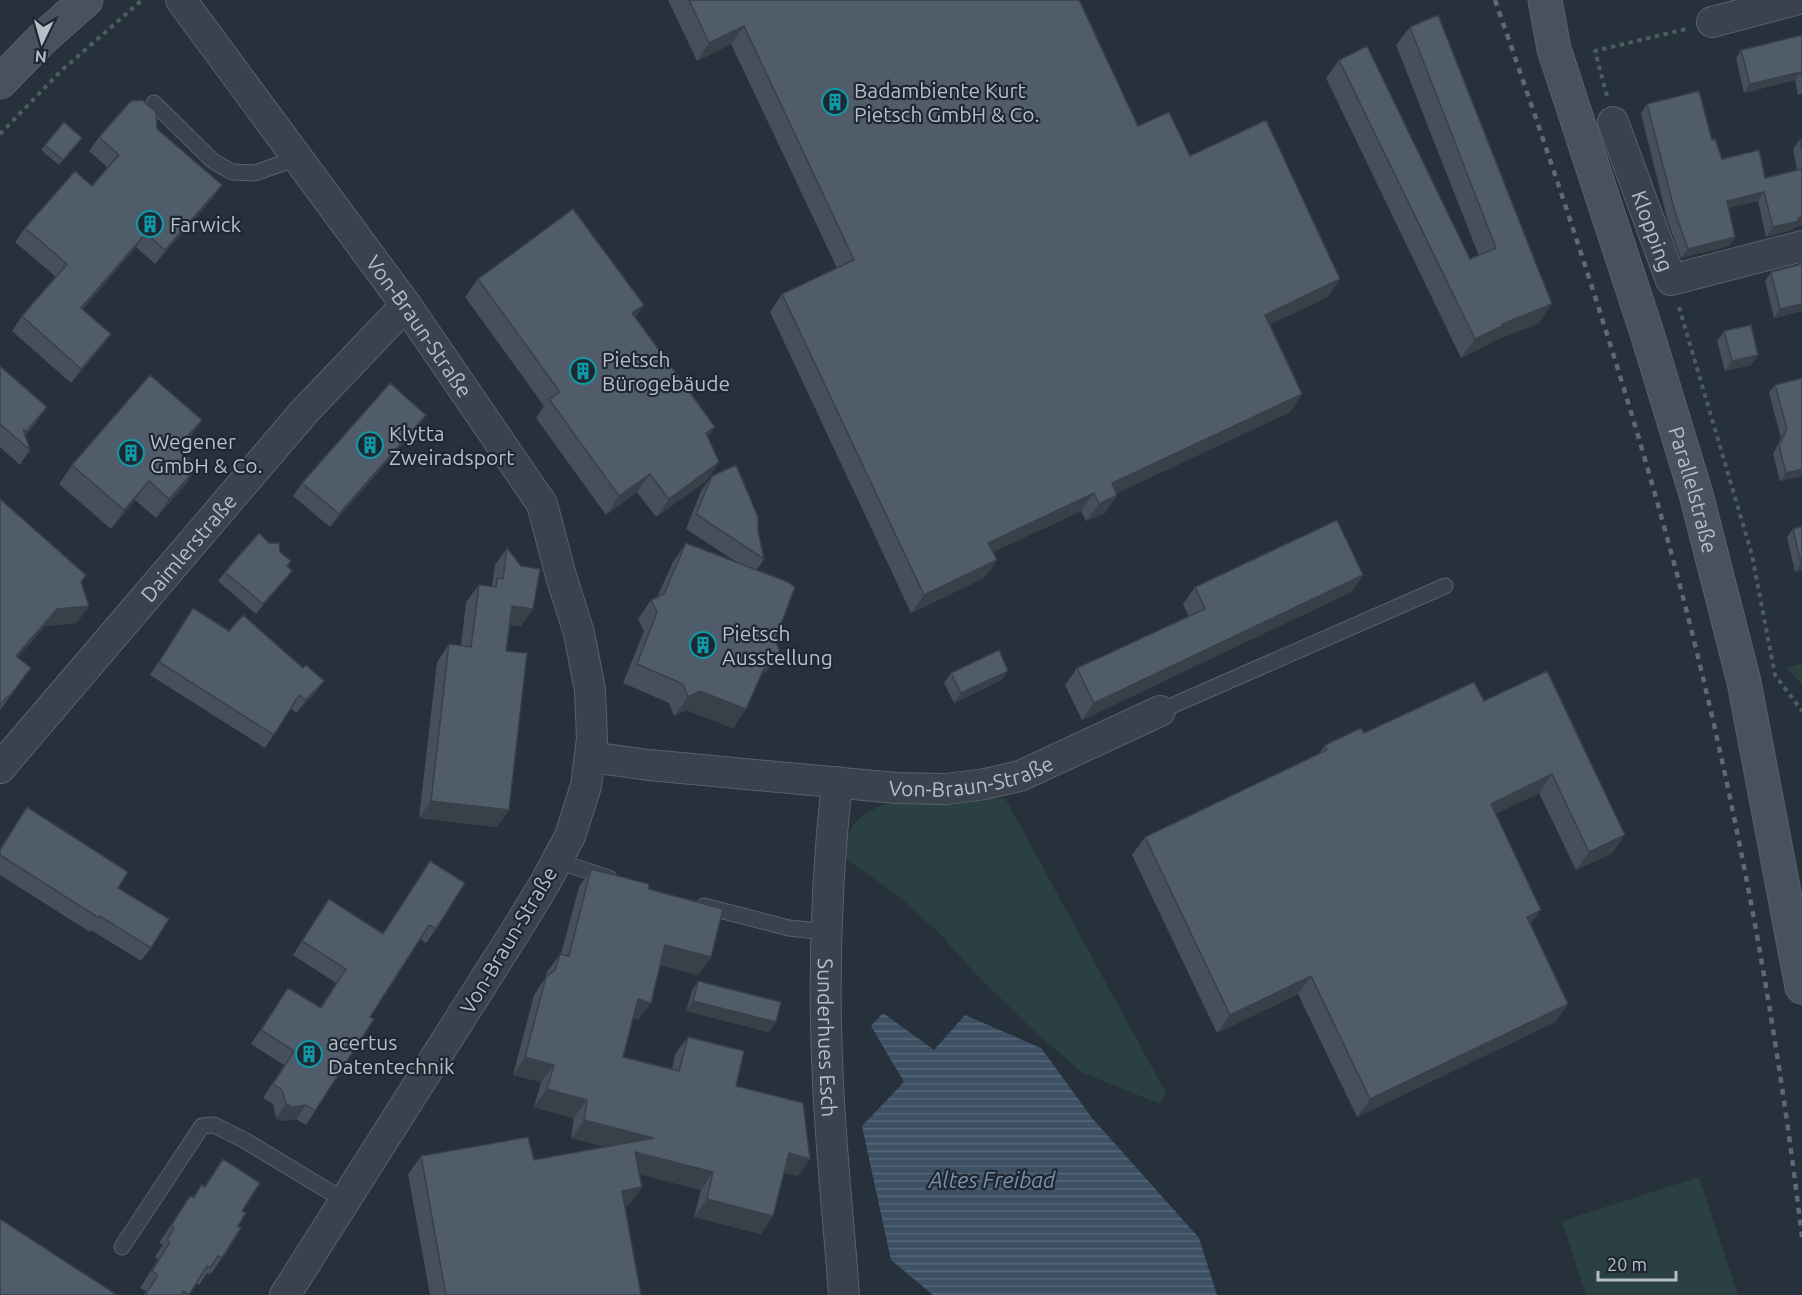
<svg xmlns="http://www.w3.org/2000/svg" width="1802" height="1295" font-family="Ubuntu,sans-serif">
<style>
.grass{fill:#2b4040}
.park{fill:url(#park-tufts)}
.water{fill:url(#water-rules)}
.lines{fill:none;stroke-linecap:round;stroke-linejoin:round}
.service-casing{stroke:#58616b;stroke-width:17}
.minor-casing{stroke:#58616b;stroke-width:32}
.secondary-casing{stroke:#58616b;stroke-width:35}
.path{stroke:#4a5d5f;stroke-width:4;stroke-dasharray:4.5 4.5;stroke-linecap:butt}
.service{stroke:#3a434d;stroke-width:15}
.minor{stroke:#3a434d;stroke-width:30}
.secondary{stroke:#48525f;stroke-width:33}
.rail{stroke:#5e6975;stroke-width:4.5;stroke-dasharray:6 6;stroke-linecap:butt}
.wall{fill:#464f5b}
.shaded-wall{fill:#39404a}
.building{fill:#515c6a;stroke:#39404a;stroke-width:1.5}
.labels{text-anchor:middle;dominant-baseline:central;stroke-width:4.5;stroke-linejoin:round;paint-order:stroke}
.poi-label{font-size:21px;fill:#b6bec8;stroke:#1f2832;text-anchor:start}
.street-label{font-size:21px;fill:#b6bec8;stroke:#1f2832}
.water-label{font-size:22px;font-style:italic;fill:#7890a9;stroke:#1f2832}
</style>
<defs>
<pattern id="park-tufts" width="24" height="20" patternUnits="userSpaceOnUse" patternTransform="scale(1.5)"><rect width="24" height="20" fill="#2b4040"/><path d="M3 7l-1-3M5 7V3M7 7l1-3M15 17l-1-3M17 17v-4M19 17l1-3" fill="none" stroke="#485a5a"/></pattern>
<pattern id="water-rules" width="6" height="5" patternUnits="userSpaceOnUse" patternTransform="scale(1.5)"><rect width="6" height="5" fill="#3d5064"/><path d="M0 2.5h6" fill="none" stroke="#576779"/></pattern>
</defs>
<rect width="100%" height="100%" fill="#26313c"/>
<path class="grass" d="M 1005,798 L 1166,1093 L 1160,1104 L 1083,1073 L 1035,1032 L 975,973 L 939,933 L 897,895 L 849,861 L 841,850 C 853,823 857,816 885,804 Z
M 1699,1177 L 1738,1295 L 1586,1295 L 1562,1221 Z"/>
<path class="park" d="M 1802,664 L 1802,685 L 1787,668 Z"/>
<path class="water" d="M 883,1013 L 934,1050 L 965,1015 L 1041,1048 L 1092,1118 L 1199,1238 L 1217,1295 L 933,1295 L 891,1260 L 862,1126 L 904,1082 L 871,1026 Z"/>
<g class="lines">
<defs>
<path id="service" d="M 154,103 L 213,161 L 232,172 L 255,173 L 297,158
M 1160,711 L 1445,586
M 557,861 L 609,878
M 704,906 L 789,928 L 827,932
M 122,1247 L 202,1126 L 214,1125 L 244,1140 L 345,1201"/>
<g id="minor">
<path id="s1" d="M 181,0 L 406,305 L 542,504 L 561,576 L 579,633 L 590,690 L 592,739 L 586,786 L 570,836 L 545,883 L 517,929 L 285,1295"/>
<path d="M 1712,22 L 1795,0"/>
<path id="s2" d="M 1613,122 L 1671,280 L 1802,246"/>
<path id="s3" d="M 590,757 L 649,765 L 896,788 L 946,789 L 985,784 L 1020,776 L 1160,711"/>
<path id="s4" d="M 0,768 L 304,412 L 406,305"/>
<path id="s5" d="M 837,782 C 826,881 823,982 828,1082 C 831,1153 839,1224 844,1295"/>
</g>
<g id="secondary">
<path id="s6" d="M 1545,0 L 1554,49 L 1647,333 L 1696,494 L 1744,682 L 1802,987"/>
<path d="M 0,82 L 42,39 L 86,0"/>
</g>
</defs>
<use href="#service" class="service-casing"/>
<use href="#minor" class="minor-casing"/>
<use href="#secondary" class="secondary-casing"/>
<path class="path" d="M 1607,96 L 1595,51 L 1686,29
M 0,134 L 60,72 L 142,0
M 1679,307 L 1752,555 L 1775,675 L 1802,711"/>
<use href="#service" class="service"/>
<use href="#minor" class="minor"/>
<use href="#secondary" class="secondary"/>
<path class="rail" d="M 1495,0 C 1560,186 1623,373 1674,563 C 1733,784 1775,1010 1802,1237"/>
</g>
<path class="wall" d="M 668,0 L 1079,0 L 1138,126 L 1190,156 L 1328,297 L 1270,324 L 1302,394 L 1290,412 L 1117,493 L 1117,495 L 1105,513 L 1086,521 L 1081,511 L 993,552 L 997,560 L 984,578 L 911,613 L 770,312 L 782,294 L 837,268 L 731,44 L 697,61 Z
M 1410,27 L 1539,323 L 1491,342 L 1489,344 L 1461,358 L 1326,78 L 1339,60 L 1470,259 L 1479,256 L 1396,45 Z
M 1802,35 L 1802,94 L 1798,95 L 1795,80 L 1744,93 L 1736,58 L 1741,50 Z
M 1647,104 L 1712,140 L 1722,159 L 1765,178 L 1797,170 L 1793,149 L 1800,139 L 1802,139 L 1802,226 L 1795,227 L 1792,230 L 1766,237 L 1758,201 L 1728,208 L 1735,237 L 1729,246 L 1681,258 L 1668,222 L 1641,114 Z
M 157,129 L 222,185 L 212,199 L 155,264 L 136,247 L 83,309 L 111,334 L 101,348 L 71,383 L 12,331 L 22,316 L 56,277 L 15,242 L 25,228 L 92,186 L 108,168 L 89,151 L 99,137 Z
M 82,138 L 59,165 L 41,150 L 45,145 Z
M 1771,272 L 1802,311 L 1774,318 L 1765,281 Z
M 478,279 L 635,317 L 708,436 L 719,462 L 706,481 L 656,517 L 637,492 L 606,515 L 536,418 L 544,406 L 465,297 Z
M 1724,331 L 1758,355 L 1751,365 L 1725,371 L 1717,341 Z
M 0,366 L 37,422 L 25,436 L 30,450 L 20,465 L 0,447 Z
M 1775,385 L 1802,476 L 1780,481 L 1773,454 L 1781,438 L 1769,393 Z
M 202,420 L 189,439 L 179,449 L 198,466 L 185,485 L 156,518 L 135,500 L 111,529 L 59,484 L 72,465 Z
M 417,428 L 330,527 L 293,496 L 302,483 Z
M 712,476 L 758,531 L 764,559 L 757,570 L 775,640 L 780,652 L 767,671 L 762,673 L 746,709 L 733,728 L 686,710 L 674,716 L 669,703 L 623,683 L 644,631 L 638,619 L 651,600 L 657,597 L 673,562 L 686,543 L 738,563 L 686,529 L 701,491 Z
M 0,499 L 81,583 L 77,623 L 45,626 L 18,657 L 19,685 L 0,710 Z
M 1802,526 L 1802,570 L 1795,572 L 1787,537 L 1793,529 Z
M 507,548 L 533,609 L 521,626 L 509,625 L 506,651 L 509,810 L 497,827 L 419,818 L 437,662 L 449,644 L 461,646 L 466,602 L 479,585 L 492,586 L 495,565 Z
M 280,552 L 287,566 L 292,571 L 285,580 L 256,614 L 218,581 L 225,572 Z
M 1363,575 L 1351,592 L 1082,720 L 1065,685 L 1077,668 L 1189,617 L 1183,604 L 1195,587 Z
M 193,608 L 229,631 L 324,681 L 314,694 L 296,713 L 291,708 L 265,748 L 150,675 Z
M 951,673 L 1002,680 L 954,703 L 944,683 Z
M 1484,701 L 1625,835 L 1612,853 L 1576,870 L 1539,793 L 1495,814 L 1531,925 L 1568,1004 L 1555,1022 L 1357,1117 L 1298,994 L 1217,1033 L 1132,855 L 1145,837 L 1318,755 L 1325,745 L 1364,733 Z
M 27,807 L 118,888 L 151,948 L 141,961 L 91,930 L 90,932 L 0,875 L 0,848 Z
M 430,861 L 436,929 L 426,943 L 420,939 L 370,1017 L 315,1111 L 306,1125 L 296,1119 L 284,1121 L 276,1118 L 273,1104 L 263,1098 L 284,1065 L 251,1044 L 288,988 L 320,1008 L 336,983 L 293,955 L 329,899 L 383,933 Z
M 591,869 L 648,889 L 711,957 L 698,975 L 660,965 L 638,1020 L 633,1019 L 623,1057 L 672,1069 L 675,1054 L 688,1037 L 810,1159 L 798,1176 L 784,1173 L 761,1234 L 694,1217 L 701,1190 L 639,1174 L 629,1205 L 625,1206 L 641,1295 L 430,1295 L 408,1174 L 421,1156 L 534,1160 L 606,1147 L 571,1138 L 574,1118 L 534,1107 L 541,1082 L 513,1075 L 534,995 L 546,977 L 547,972 L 560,954 L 561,954 L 579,887 Z
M 698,981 L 769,1032 L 686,1011 L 692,991 Z
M 223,1159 L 242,1211 L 238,1226 L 222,1258 L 210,1275 L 207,1273 L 199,1285 L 196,1283 L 189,1295 L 144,1295 L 146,1291 L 140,1288 L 158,1259 L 155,1257 L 163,1245 L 159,1243 L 190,1196 L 193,1197 L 201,1185 L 204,1187 Z"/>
<path class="shaded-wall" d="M 744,26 L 731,44 L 697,61 L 709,43 Z
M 1801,72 L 1795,80 L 1744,93 L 1750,84 Z
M 222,185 L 212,199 L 155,264 L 165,250 Z
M 1764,192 L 1758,201 L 1720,210 L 1727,201 Z
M 1802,217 L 1802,226 L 1795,227 L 1792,230 L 1766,237 L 1773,227 L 1798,218 Z
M 146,233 L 136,247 L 71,322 L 81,308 Z
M 1735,237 L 1729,246 L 1681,258 L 1688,249 Z
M 1340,279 L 1328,297 L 1252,333 L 1265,315 Z
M 1552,304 L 1539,323 L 1491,342 L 1489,344 L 1461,358 L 1475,339 L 1502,324 Z
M 1802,304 L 1802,311 L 1774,318 L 1780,309 Z
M 644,305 L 631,324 L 632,313 Z
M 111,334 L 101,348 L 71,383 L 81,369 Z
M 1758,355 L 1751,365 L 1725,371 L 1732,361 Z
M 1302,394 L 1290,412 L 1100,501 L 1112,483 Z
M 47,407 L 37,422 L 20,441 L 26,432 Z
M 426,415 L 417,428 L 330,527 L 339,514 Z
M 202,420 L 189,439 L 164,467 L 177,448 Z
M 715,427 L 702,445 L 706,433 Z
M 719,462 L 706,481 L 656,517 L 669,499 Z
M 198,466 L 185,485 L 156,518 L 169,499 Z
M 1802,469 L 1802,476 L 1780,481 L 1786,473 Z
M 650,474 L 637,492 L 606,515 L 619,496 Z
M 149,481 L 135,500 L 111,529 L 124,510 Z
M 1094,493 L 1081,511 L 976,560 L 988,543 Z
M 1117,495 L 1105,513 L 1086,521 L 1099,504 Z
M 997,560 L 984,578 L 911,613 L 924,595 Z
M 1801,563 L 1802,570 L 1795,572 Z
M 292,571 L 285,580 L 256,614 L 263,604 Z
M 1363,575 L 1351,592 L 1082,720 L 1094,703 Z
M 89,606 L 77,623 L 45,626 L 4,673 L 16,656 L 57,609 Z
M 512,606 L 533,609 L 521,626 L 499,624 Z
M 780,652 L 767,671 L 755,676 L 769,657 Z
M 31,668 L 19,685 L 0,710 L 9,697 Z
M 1008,671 L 1002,680 L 954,703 L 961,693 Z
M 324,681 L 314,694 L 296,713 L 306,700 Z
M 700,691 L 746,709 L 733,728 L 686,710 L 674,716 L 688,697 Z
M 1552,774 L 1539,793 L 1478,822 L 1491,804 Z
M 431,801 L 509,810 L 497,827 L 419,818 Z
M 1625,835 L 1612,853 L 1576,870 L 1589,852 Z
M 1541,910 L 1528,928 L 1527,917 Z
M 665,945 L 711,957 L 698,975 L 653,963 Z
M 1311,976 L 1298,994 L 1217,1033 L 1230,1015 Z
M 638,999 L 651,1003 L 638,1020 L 625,1017 Z
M 693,1001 L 776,1022 L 769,1032 L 686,1011 Z
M 1568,1004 L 1555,1022 L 1357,1117 L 1370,1099 Z
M 525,1057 L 554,1065 L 541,1082 L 513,1075 Z
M 547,1089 L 587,1100 L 574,1118 L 534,1107 Z
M 286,1104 L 306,1105 L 296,1119 L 284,1121 L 276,1118 Z
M 584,1120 L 654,1138 L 713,1172 L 701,1190 L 623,1170 L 634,1154 L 571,1138 Z
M 789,1153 L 810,1159 L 798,1176 L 777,1171 Z
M 642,1187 L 629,1205 L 610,1209 L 622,1191 Z
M 707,1199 L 773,1216 L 761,1234 L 694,1217 Z"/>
<path class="building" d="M 689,0 L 1079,0 L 1138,126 L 1169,112 L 1190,156 L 1266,120 L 1340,279 L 1265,315 L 1302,394 L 1112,483 L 1117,495 L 1099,504 L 1094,493 L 988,543 L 997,560 L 924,595 L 782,294 L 854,260 L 744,26 L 709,43 Z
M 1438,15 L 1552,304 L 1502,324 L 1502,326 L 1475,339 L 1339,60 L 1367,46 L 1470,259 L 1496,248 L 1410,27 Z
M 1802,35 L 1802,78 L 1801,72 L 1750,84 L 1741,50 Z
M 1699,91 L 1712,140 L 1715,139 L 1722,159 L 1759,150 L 1765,178 L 1802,169 L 1802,217 L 1798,218 L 1799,221 L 1773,227 L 1764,192 L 1727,201 L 1735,237 L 1688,249 L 1675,212 L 1647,104 Z
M 142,100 L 156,112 L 157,129 L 222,185 L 165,250 L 146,233 L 81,308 L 111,334 L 81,369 L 22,316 L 67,264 L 25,228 L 75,171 L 92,186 L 119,155 L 99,137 L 131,101 Z
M 64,122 L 82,138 L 63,160 L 45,145 Z
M 1800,139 L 1802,139 L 1802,151 Z
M 573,209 L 644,305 L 632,313 L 715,427 L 706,433 L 719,462 L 669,499 L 650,474 L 619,496 L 549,399 L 560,392 L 478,279 Z
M 1802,264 L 1802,304 L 1780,309 L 1771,272 Z
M 1751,325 L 1758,355 L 1732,361 L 1724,331 Z
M 0,366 L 47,407 L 26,432 L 23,429 L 30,450 L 0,424 Z
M 150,375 L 202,420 L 177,448 L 198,466 L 169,499 L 149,481 L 124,510 L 72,465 Z
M 1802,378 L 1802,469 L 1786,473 L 1779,446 L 1787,429 L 1775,385 Z
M 390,383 L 426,415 L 339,514 L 302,483 Z
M 736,465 L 758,517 L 758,531 L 764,559 L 696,514 L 712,476 Z
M 0,499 L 86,575 L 81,582 L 89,606 L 57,609 L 16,656 L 31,668 L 9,697 L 8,696 L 0,705 Z
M 1337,520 L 1363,575 L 1094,703 L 1077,668 L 1205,609 L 1195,587 Z
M 1802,526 L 1802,563 L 1801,563 L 1793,529 Z
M 259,533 L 269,543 L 279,543 L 280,552 L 291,561 L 287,566 L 292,571 L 263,604 L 225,572 Z
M 686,543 L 788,582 L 795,587 L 775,640 L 780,652 L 769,657 L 746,709 L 700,691 L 688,697 L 683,684 L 637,664 L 657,612 L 651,600 L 664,594 Z
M 507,548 L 521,566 L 540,569 L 533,609 L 512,606 L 506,651 L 527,653 L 509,810 L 431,801 L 449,644 L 471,647 L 479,585 L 496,587 L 497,578 L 503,579 Z
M 193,608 L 229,631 L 243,615 L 303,668 L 306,665 L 324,681 L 306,700 L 299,695 L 274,735 L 159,662 Z
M 999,650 L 1008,671 L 961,693 L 951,673 Z
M 1547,671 L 1625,835 L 1589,852 L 1552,774 L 1491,804 L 1541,910 L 1527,917 L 1568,1004 L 1370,1099 L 1311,976 L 1230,1015 L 1145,837 L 1327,750 L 1325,745 L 1361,728 L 1364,733 L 1474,682 L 1484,701 Z
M 27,807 L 128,872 L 118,888 L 169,919 L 151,948 L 100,916 L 99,918 L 0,855 L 0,850 Z
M 430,861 L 465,883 L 436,929 L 429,925 L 370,1017 L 374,1019 L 315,1111 L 306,1105 L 293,1107 L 286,1104 L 282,1090 L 273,1084 L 294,1051 L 261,1030 L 288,988 L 321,1008 L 346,969 L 302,941 L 329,899 L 383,934 Z
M 591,869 L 649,884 L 648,889 L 723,909 L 711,957 L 665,945 L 651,1003 L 638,999 L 623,1057 L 679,1071 L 688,1037 L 744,1051 L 736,1086 L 803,1103 L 810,1159 L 789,1153 L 773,1216 L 707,1199 L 713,1172 L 635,1152 L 642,1187 L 622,1191 L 641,1295 L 446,1295 L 421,1156 L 528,1137 L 534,1160 L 654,1138 L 584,1120 L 587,1100 L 547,1089 L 554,1065 L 525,1057 L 546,977 L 555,970 L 560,954 L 569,956 Z
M 698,981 L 781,1002 L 776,1022 L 693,1001 Z
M 223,1159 L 260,1183 L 242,1211 L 246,1213 L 238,1226 L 241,1228 L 222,1258 L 218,1256 L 210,1268 L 207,1266 L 189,1295 L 184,1291 L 181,1295 L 145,1295 L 158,1275 L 152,1271 L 170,1242 L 167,1240 L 174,1228 L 171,1226 L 190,1196 L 194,1198 L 201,1185 L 205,1187 Z
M 0,1219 L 117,1295 L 0,1295 Z"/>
<defs>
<symbol id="building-ring" viewBox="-11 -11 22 22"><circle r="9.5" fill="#1f2832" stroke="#0f9aa8" stroke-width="1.5"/><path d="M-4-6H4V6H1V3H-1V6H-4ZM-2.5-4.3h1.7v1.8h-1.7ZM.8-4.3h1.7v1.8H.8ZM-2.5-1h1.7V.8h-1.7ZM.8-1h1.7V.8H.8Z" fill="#0f9aa8"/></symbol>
</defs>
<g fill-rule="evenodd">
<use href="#building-ring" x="820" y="87" width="30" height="30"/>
<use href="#building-ring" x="135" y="209" width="30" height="30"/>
<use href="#building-ring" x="568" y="356" width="30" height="30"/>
<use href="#building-ring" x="355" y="430" width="30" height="30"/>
<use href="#building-ring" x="116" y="438" width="30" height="30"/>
<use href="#building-ring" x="688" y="630" width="30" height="30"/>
<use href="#building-ring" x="294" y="1039" width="30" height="30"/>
</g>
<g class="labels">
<g class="poi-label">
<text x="854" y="90">Badambiente Kurt<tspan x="854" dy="24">Pietsch GmbH &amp; Co.</tspan></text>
<text x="170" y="224">Farwick</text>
<text x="602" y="359">Pietsch<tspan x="602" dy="24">Bürogebäude</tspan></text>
<text x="389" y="433">Klytta<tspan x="389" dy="24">Zweiradsport</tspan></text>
<text x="150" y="441">Wegener<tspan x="150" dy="24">GmbH &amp; Co.</tspan></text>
<text x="722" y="633">Pietsch<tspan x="722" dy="24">Ausstellung</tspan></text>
<text x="328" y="1042">acertus<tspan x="328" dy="24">Datentechnik</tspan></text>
</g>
<g class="street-label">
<text stroke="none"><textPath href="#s2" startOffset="116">Klopping</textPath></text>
<text stroke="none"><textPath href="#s1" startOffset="404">Von-Braun-Straße</textPath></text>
<text stroke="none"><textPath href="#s6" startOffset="512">Parallelstraße</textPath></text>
<text stroke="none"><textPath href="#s4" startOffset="290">Daimlerstraße</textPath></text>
<text stroke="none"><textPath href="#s3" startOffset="384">Von-Braun-Straße</textPath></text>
<text transform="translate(508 940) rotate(-59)">Von-Braun-Straße</text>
<text stroke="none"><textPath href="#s5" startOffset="256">Sunderhues Esch</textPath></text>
</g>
<g class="water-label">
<text x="992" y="1179">Altes Freibad</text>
</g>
</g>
<g transform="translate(42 42) rotate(185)" stroke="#1f2832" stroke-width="4.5" paint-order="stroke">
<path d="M0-4.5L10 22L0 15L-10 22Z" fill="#b6bec8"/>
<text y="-9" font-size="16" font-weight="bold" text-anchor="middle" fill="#b6bec8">N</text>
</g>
<path d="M1598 1271v9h78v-9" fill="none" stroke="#b6bec8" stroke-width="3"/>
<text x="1607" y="1271" font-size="18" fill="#b6bec8" stroke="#1f2832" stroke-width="4.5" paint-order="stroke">20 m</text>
</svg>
